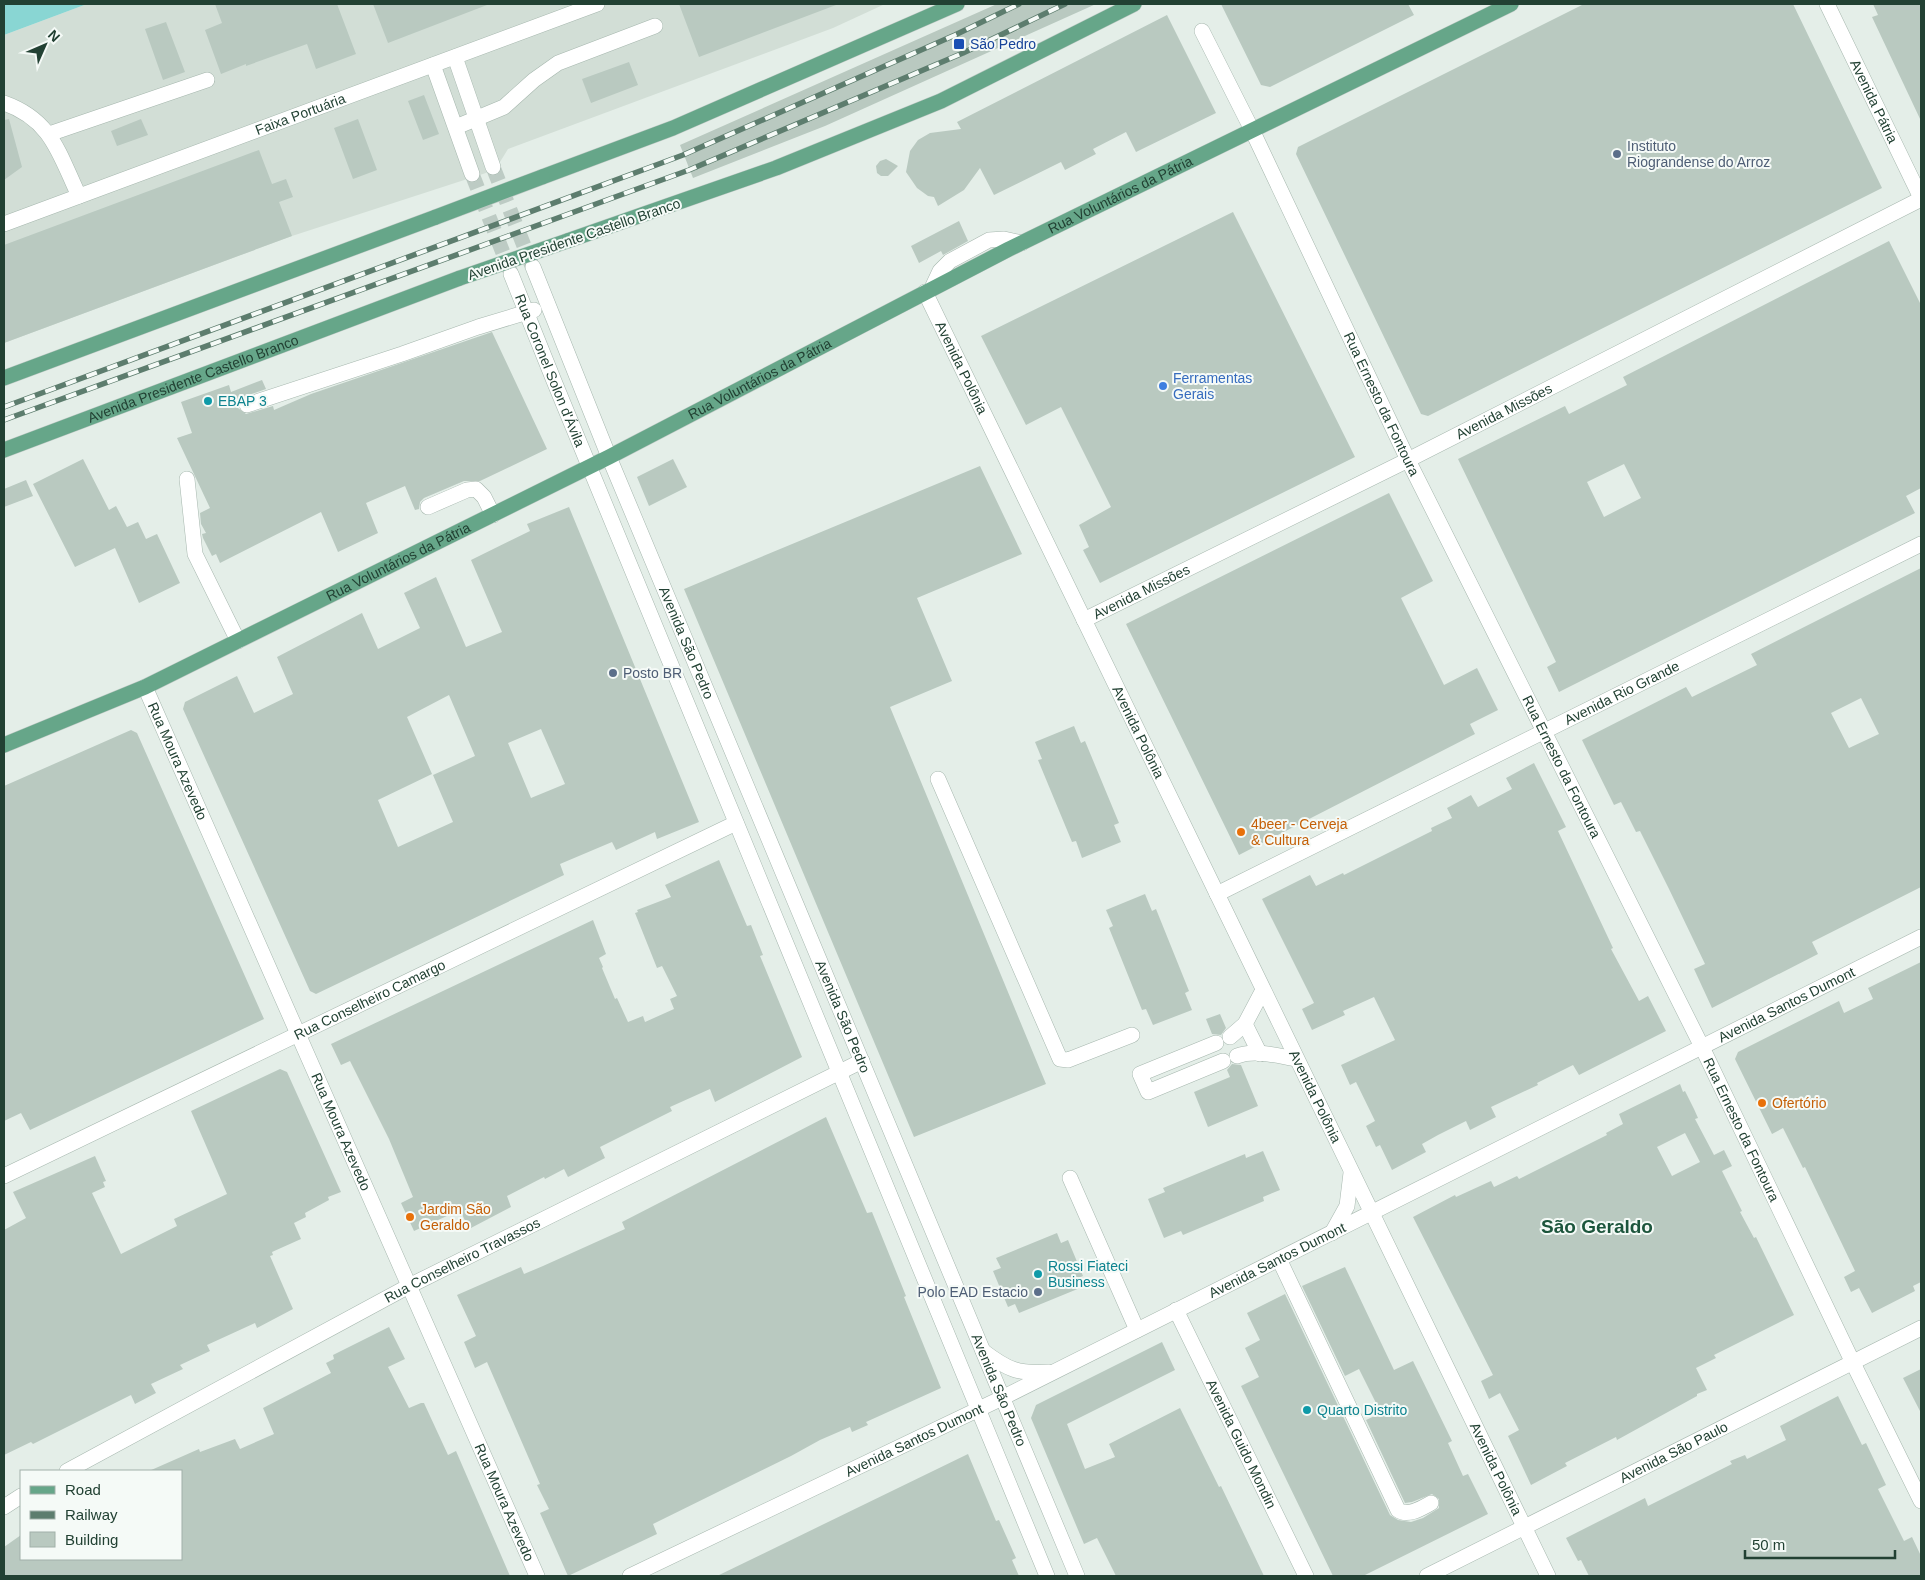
<svg xmlns="http://www.w3.org/2000/svg" width="1925" height="1580" font-family="Arial,sans-serif">
<style>
.built{fill:#d2ded6}
.water{fill:#89d6d3}
.building{fill:#b9c9c0;fill-rule:evenodd}
.lines{fill:none;stroke-linecap:round;stroke-linejoin:round}
.minor-tunnel{stroke:#bdcbc4;stroke-width:15;stroke-dasharray:15 8;stroke-linecap:butt}
.minor-casing{stroke:#a6b7ae;stroke-width:16}
.major-casing{stroke:#c1cac6;stroke-width:16}
.minor{stroke:#fff;stroke-width:15}
.major{stroke:#66a689;stroke-width:15}
.rail-casing{stroke:#5d7d6e;stroke-width:5.5}
.rail{stroke:#f5faf7;stroke-width:4;stroke-dasharray:11;stroke-linecap:butt}
.major-bridge-casing{stroke:#c1cac6;stroke-width:16;stroke-linecap:butt}
.major-bridge{stroke:#66a689;stroke-width:15}
.transit-dot{fill:#1a4fb4;stroke:#f5faf7;stroke-width:2}
.service-dot{fill:#5c6f8a;stroke:#f5faf7;stroke-width:2}
.shop-dot{fill:#3f7fe0;stroke:#f5faf7;stroke-width:2}
.culture-dot{fill:#0f9aa8;stroke:#f5faf7;stroke-width:2}
.food-dot{fill:#e8710a;stroke:#f5faf7;stroke-width:2}
.labels{text-anchor:middle;dominant-baseline:central;stroke-width:4;stroke-linejoin:round;paint-order:stroke}
.transit-label{font-size:14px;fill:#164399;stroke:#f5faf7;text-anchor:start}
.street-label{font-size:14px;fill:#224133;stroke:#f5faf7}
.service-label{font-size:14px;fill:#4e5e75;stroke:#f5faf7;text-anchor:start}
.shop-label{font-size:14px;fill:#366cbe;stroke:#f5faf7;text-anchor:start}
.culture-label{font-size:14px;fill:#0d838f;stroke:#f5faf7;text-anchor:start}
.food-label{font-size:14px;fill:#c56008;stroke:#f5faf7;text-anchor:start}
.district-label{font-size:19px;font-weight:bold;fill:#1c553c;stroke:#f5faf7}
</style>
<rect width="100%" height="100%" fill="#e4eee8"/>
<path class="built" d="M 87,4 L 885,4 L 833,28 L 508,149 L 495,170 L 292,236 L 4,343 L 4,35 Z"/>
<path class="water" d="M 4,4 L 87,4 L 4,35 Z"/>
<path class="building" d="M 215,4 L 337,4 L 356,54 L 316,69 L 307,44 L 246,66 L 246,64 L 221,74 L 205,30 L 222,23 Z
M 373,4 L 487,4 L 487,5 L 388,43 Z
M 679,4 L 836,4 L 836,5 L 699,57 Z
M 997,4 L 1096,4 L 825,126 L 693,178 L 680,145 Z
M 1221,4 L 1408,4 L 1414,15 L 1270,87 L 1261,85 Z
M 1584,4 L 1793,4 L 1882,188 L 1428,416 L 1421,414 L 1296,154 L 1298,147 Z
M 1873,4 L 1921,4 L 1921,121 L 1872,17 L 1878,15 Z
M 1167,15 L 1216,113 L 1136,152 L 1126,132 L 1093,149 L 1096,154 L 1065,170 L 1061,162 L 994,195 L 980,168 L 964,190 L 938,206 L 934,197 L 928,196 L 917,188 L 906,172 L 910,151 L 918,140 L 930,133 L 961,129 L 957,122 Z
M 166,22 L 185,72 L 163,80 L 145,29 Z
M 629,62 L 638,85 L 591,103 L 582,79 Z
M 424,95 L 439,134 L 423,140 L 408,101 Z
M 9,119 L 22,167 L 4,180 L 4,120 Z
M 141,119 L 148,135 L 117,146 L 111,131 Z
M 358,119 L 377,170 L 353,179 L 334,128 Z
M 259,150 L 272,184 L 286,179 L 293,197 L 279,202 L 292,236 L 4,343 L 4,245 Z
M 886,159 L 898,166 L 888,176 L 881,176 L 877,173 L 876,166 L 880,161 Z
M 1233,212 L 1355,457 L 1100,583 L 1083,550 L 1089,547 L 1079,525 L 1111,507 L 1061,407 L 1026,425 L 981,336 Z
M 959,221 L 968,241 L 943,255 L 941,251 L 919,263 L 911,246 Z
M 1889,241 L 1921,305 L 1921,488 L 1906,496 L 1915,513 L 1559,692 L 1547,667 L 1556,662 L 1458,459 L 1565,406 L 1569,414 L 1627,385 L 1623,377 ZM 1624,464 L 1641,498 L 1604,517 L 1587,482 Z
M 492,332 L 547,449 L 480,481 L 464,481 L 424,498 L 420,502 L 419,509 L 415,510 L 405,486 L 366,503 L 378,533 L 338,552 L 321,512 L 220,563 L 216,554 L 212,556 L 203,538 L 202,534 L 206,533 L 201,524 L 200,513 L 210,508 L 177,438 L 192,433 L 181,402 L 229,385 L 231,392 L 262,380 L 266,389 L 240,398 L 238,404 L 238,408 L 246,414 L 273,406 L 274,410 L 311,394 Z
M 83,459 L 109,510 L 116,506 L 127,527 L 138,522 L 146,539 L 157,534 L 180,583 L 139,603 L 115,548 L 75,567 L 33,484 Z
M 673,459 L 687,487 L 649,506 L 637,477 Z
M 980,466 L 1022,554 L 917,598 L 952,681 L 890,707 L 1046,1084 L 914,1137 L 684,589 Z
M 26,480 L 33,496 L 4,507 L 4,489 Z
M 1389,493 L 1433,581 L 1401,598 L 1444,685 L 1477,668 L 1498,710 L 1470,724 L 1475,734 L 1239,855 L 1126,624 Z
M 569,507 L 699,822 L 657,839 L 655,832 L 616,850 L 612,842 L 560,864 L 564,875 L 316,994 L 310,991 L 183,709 L 185,702 L 237,676 L 254,713 L 293,694 L 277,657 L 362,613 L 378,649 L 420,628 L 404,593 L 436,577 L 466,647 L 502,632 L 471,560 L 530,531 L 527,524 ZM 449,695 L 475,756 L 433,775 L 453,822 L 398,847 L 378,800 L 432,774 L 407,717 ZM 541,729 L 565,784 L 531,798 L 508,743 Z
M 1921,568 L 1921,887 L 1812,942 L 1818,954 L 1712,1008 L 1694,969 L 1705,964 L 1669,889 L 1640,831 L 1636,832 L 1621,802 L 1614,805 L 1582,740 L 1686,687 L 1692,697 L 1757,665 L 1751,654 ZM 1861,698 L 1879,734 L 1849,748 L 1831,713 Z
M 1074,726 L 1081,743 L 1085,741 L 1119,823 L 1114,825 L 1121,842 L 1082,858 L 1076,841 L 1072,842 L 1038,760 L 1042,759 L 1035,742 Z
M 131,730 L 137,733 L 264,1019 L 30,1130 L 21,1113 L 4,1121 L 4,786 Z
M 1534,763 L 1566,827 L 1558,831 L 1613,948 L 1611,949 L 1639,1001 L 1648,996 L 1666,1031 L 1579,1075 L 1573,1065 L 1537,1083 L 1538,1085 L 1491,1107 L 1496,1117 L 1470,1130 L 1466,1121 L 1438,1135 L 1422,1144 L 1426,1152 L 1392,1170 L 1380,1145 L 1376,1147 L 1366,1126 L 1375,1121 L 1356,1082 L 1350,1085 L 1341,1065 L 1395,1040 L 1374,997 L 1343,1011 L 1345,1015 L 1312,1030 L 1302,1009 L 1314,1003 L 1262,899 L 1310,875 L 1316,886 L 1343,873 L 1344,875 L 1432,831 L 1431,828 L 1452,818 L 1447,808 L 1471,795 L 1478,807 L 1512,789 L 1506,778 Z
M 719,860 L 747,926 L 751,925 L 763,955 L 760,956 L 802,1057 L 715,1102 L 710,1089 L 670,1107 L 672,1111 L 600,1147 L 605,1158 L 568,1177 L 564,1169 L 545,1179 L 544,1177 L 507,1196 L 511,1207 L 469,1229 L 460,1210 L 414,1231 L 401,1203 L 413,1197 L 389,1139 L 350,1061 L 341,1065 L 331,1044 L 593,920 L 606,954 L 599,958 L 603,967 L 602,968 L 615,999 L 617,998 L 628,1022 L 643,1016 L 645,1022 L 674,1009 L 670,999 L 677,996 L 662,966 L 657,968 L 635,913 L 638,912 L 637,910 L 671,897 L 665,885 Z
M 1145,894 L 1152,911 L 1156,909 L 1189,991 L 1185,993 L 1192,1010 L 1153,1025 L 1146,1009 L 1142,1010 L 1109,928 L 1113,926 L 1106,910 Z
M 1921,962 L 1921,1282 L 1913,1286 L 1915,1291 L 1872,1313 L 1859,1288 L 1851,1292 L 1844,1277 L 1855,1271 L 1805,1167 L 1803,1168 L 1783,1128 L 1772,1134 L 1735,1059 L 1738,1052 L 1839,1001 L 1844,1013 L 1873,999 L 1868,988 Z
M 1220,1014 L 1226,1028 L 1221,1035 L 1212,1034 L 1206,1019 Z
M 1232,1064 L 1241,1065 L 1258,1106 L 1208,1127 L 1194,1092 L 1230,1077 L 1227,1070 Z
M 280,1069 L 287,1072 L 341,1192 L 328,1197 L 329,1200 L 305,1213 L 306,1217 L 294,1223 L 301,1239 L 272,1252 L 273,1255 L 270,1256 L 293,1309 L 257,1328 L 255,1323 L 207,1345 L 210,1351 L 180,1365 L 183,1369 L 151,1384 L 156,1393 L 135,1404 L 131,1395 L 33,1444 L 31,1442 L 4,1455 L 4,1230 L 26,1218 L 13,1192 L 95,1156 L 106,1181 L 103,1182 L 105,1187 L 92,1193 L 121,1254 L 177,1226 L 174,1219 L 227,1194 L 191,1111 Z
M 1680,1084 L 1683,1092 L 1685,1091 L 1694,1109 L 1698,1118 L 1695,1119 L 1714,1155 L 1724,1150 L 1732,1166 L 1722,1171 L 1742,1211 L 1740,1212 L 1754,1238 L 1756,1237 L 1794,1315 L 1714,1355 L 1716,1358 L 1696,1368 L 1707,1390 L 1697,1394 L 1697,1396 L 1617,1440 L 1616,1437 L 1565,1463 L 1567,1466 L 1531,1485 L 1508,1436 L 1519,1430 L 1500,1393 L 1489,1399 L 1481,1381 L 1493,1375 L 1413,1217 L 1455,1195 L 1456,1197 L 1491,1181 L 1494,1187 L 1517,1176 L 1519,1179 L 1607,1135 L 1606,1133 L 1623,1124 L 1619,1114 ZM 1685,1133 L 1700,1162 L 1672,1176 L 1657,1147 Z
M 826,1117 L 867,1213 L 872,1212 L 906,1296 L 904,1297 L 941,1388 L 866,1422 L 868,1425 L 852,1432 L 850,1427 L 820,1440 L 791,1456 L 653,1524 L 657,1534 L 568,1576 L 540,1513 L 549,1509 L 537,1485 L 540,1484 L 487,1362 L 475,1368 L 464,1342 L 476,1336 L 457,1295 L 521,1267 L 524,1274 L 543,1266 L 625,1229 L 622,1222 Z
M 1263,1151 L 1280,1190 L 1263,1197 L 1264,1201 L 1183,1235 L 1181,1231 L 1164,1238 L 1148,1199 L 1165,1192 L 1163,1188 L 1245,1154 L 1246,1158 Z
M 1057,1233 L 1061,1243 L 1068,1240 L 1083,1276 L 1076,1279 L 1080,1288 L 1019,1313 L 1015,1304 L 1008,1307 L 993,1271 L 1001,1268 L 996,1258 Z
M 1345,1267 L 1394,1370 L 1413,1361 L 1452,1441 L 1448,1443 L 1463,1476 L 1468,1474 L 1488,1514 L 1363,1576 L 1333,1576 L 1241,1386 L 1259,1377 L 1245,1348 L 1260,1340 L 1247,1313 L 1285,1294 L 1390,1515 L 1398,1520 L 1411,1522 L 1423,1518 L 1439,1508 L 1439,1499 L 1432,1494 L 1412,1502 L 1405,1503 L 1366,1420 L 1381,1413 L 1359,1369 L 1345,1376 L 1302,1286 Z
M 389,1327 L 405,1359 L 388,1367 L 409,1408 L 421,1403 L 424,1403 L 448,1455 L 456,1451 L 510,1576 L 4,1576 L 4,1547 L 21,1535 L 21,1559 L 181,1559 L 181,1471 L 149,1471 L 199,1449 L 200,1452 L 235,1439 L 240,1449 L 274,1434 L 263,1408 L 331,1373 L 326,1363 L 334,1359 L 333,1355 Z
M 1162,1342 L 1175,1370 L 1067,1424 L 1085,1469 L 1115,1457 L 1109,1444 L 1180,1408 L 1219,1487 L 1221,1486 L 1264,1576 L 1116,1576 L 1097,1538 L 1084,1544 L 1031,1418 L 1036,1405 Z
M 1921,1369 L 1921,1413 L 1903,1378 Z
M 1838,1396 L 1862,1445 L 1866,1443 L 1886,1485 L 1878,1489 L 1904,1541 L 1912,1537 L 1921,1556 L 1921,1576 L 1589,1576 L 1581,1560 L 1578,1561 L 1566,1538 L 1645,1498 L 1648,1506 L 1732,1464 L 1730,1461 L 1745,1455 L 1747,1459 L 1786,1440 L 1780,1426 Z
M 968,1454 L 996,1521 L 999,1520 L 1016,1558 L 1012,1560 L 1019,1576 L 717,1576 Z"/>
<g class="lines">
<path class="minor-tunnel" d="M 493,167 L 532,266
M 472,174 L 511,273"/>
<defs>
<g id="minor">
<path id="s1" d="M 1827,4 L 1921,198"/>
<path id="s2" d="M 1202,31 L 1252,130 L 1408,460 L 1702,1047 L 1853,1363 L 1921,1501"/>
<path d="M 455,57 L 493,167"/>
<path d="M 433,65 L 472,174"/>
<path d="M 4,103 C 52,120 59,154 79,196"/>
<path d="M 456,127 L 504,107 L 534,80 L 558,63 L 655,26"/>
<path d="M 49,134 L 207,80"/>
<path id="s3" d="M 4,224 L 597,4"/>
<path id="s4" d="M 533,267 L 609,457 L 1077,1576"/>
<path id="s5" d="M 511,274 L 554,381 L 1047,1576"/>
<path d="M 932,288 L 940,271 L 950,261 L 989,240 L 1004,239 L 1022,243"/>
<path id="s6" d="M 925,292 L 1548,1576"/>
<path d="M 247,405 L 402,354 L 478,327 L 534,310"/>
<path d="M 187,479 L 195,554 L 238,641"/>
<path d="M 428,507 L 467,490 L 476,489 L 484,497 L 493,515"/>
<path id="s7" d="M 1084,620 L 1408,460 L 1921,199"/>
<path id="s8" d="M 145,687 L 537,1576"/>
<path d="M 938,779 L 1060,1059 L 1068,1060 L 1132,1035"/>
<path id="s9" d="M 1217,894 L 1921,544"/>
<path d="M 1245,1024 L 1260,1054"/>
<path d="M 1230,1037 L 1245,1024 L 1263,990"/>
<path d="M 1216,1043 L 1140,1074 L 1148,1092 L 1223,1061"/>
<path d="M 1237,1056 C 1255,1049 1278,1056 1296,1059"/>
<path id="s10" d="M 4,1176 L 736,823"/>
<path d="M 1070,1178 L 1137,1330"/>
<path d="M 1332,1233 L 1347,1206 L 1351,1173"/>
<path d="M 1279,1259 L 1398,1510 C 1408,1517 1422,1508 1431,1503"/>
<path id="s11" d="M 1176,1310 L 1306,1576"/>
<path d="M 983,1351 C 1008,1370 1018,1374 1049,1372"/>
<path id="s12" d="M 67,1471 L 409,1286 L 862,1061"/>
<path d="M 4,1507 L 21,1496"/>
<path id="s13" d="M 630,1576 L 1002,1398 L 1921,937"/>
<path id="s14" d="M 1427,1576 L 1921,1328"/>
</g>
<g id="major">
<path d="M 542,177 L 673,128 L 957,4"/>
<path d="M 567,241 L 776,168 L 941,101 L 1134,4"/>
<path d="M 4,378 L 436,217"/>
<path id="s15" d="M 4,450 L 460,278"/>
<path id="s16" d="M 4,745 L 145,687 L 609,457 L 1009,249 L 1511,4"/>
</g>
</defs>
<use href="#minor" class="minor-casing"/>
<use href="#major" class="major-casing"/>
<use href="#minor" class="minor"/>
<use href="#major" class="major"/>
<defs>
<path id="rail" d="M 4,407 L 683,155 L 955,35 L 1019,4
M 4,420 L 689,170 L 963,53 L 1065,4"/>
</defs>
<use href="#rail" class="rail-casing"/>
<use href="#rail" class="rail"/>
<defs>
<path id="major-bridge" d="M 436,217 L 542,177
M 460,278 L 567,241"/>
</defs>
<use href="#major-bridge" class="major-bridge-casing"/>
<use href="#major-bridge" class="major-bridge"/>
</g>
<rect class="transit-dot" x="953" y="38" width="12" height="12" rx="2.5"/>
<g class="service-dot">
<circle cx="1617" cy="154" r="5"/>
<circle cx="613" cy="673" r="5"/>
<circle cx="1038" cy="1292" r="5"/>
</g>
<circle class="shop-dot" cx="1163" cy="386" r="5"/>
<g class="culture-dot">
<circle cx="208" cy="401" r="5"/>
<circle cx="1038" cy="1274" r="5"/>
<circle cx="1307" cy="1410" r="5"/>
</g>
<g class="food-dot">
<circle cx="1241" cy="832" r="5"/>
<circle cx="1762" cy="1103" r="5"/>
<circle cx="410" cy="1217" r="5"/>
</g>
<g class="labels">
<g class="transit-label">
<text x="970" y="44">São Pedro</text>
</g>
<g class="street-label">
<text stroke="none"><textPath href="#s1" startOffset="108">Avenida Pátria</textPath></text>
<text stroke="none"><textPath href="#s3" startOffset="316">Faixa Portuária</textPath></text>
<text stroke="none"><textPath href="#s16" startOffset="1245">Rua Voluntários da Pátria</textPath></text>
<text transform="translate(574 239) rotate(-19)">Avenida Presidente Castello Branco</text>
<text stroke="none"><textPath href="#s6" startOffset="84">Avenida Polônia</textPath></text>
<text stroke="none"><textPath href="#s5" startOffset="104">Rua Coronel Solon d'Ávila</textPath></text>
<text stroke="none"><textPath href="#s15" startOffset="202">Avenida Presidente Castello Branco</textPath></text>
<text stroke="none"><textPath href="#s16" startOffset="840">Rua Voluntários da Pátria</textPath></text>
<text stroke="none"><textPath href="#s2" startOffset="414">Rua Ernesto da Fontoura</textPath></text>
<text stroke="none"><textPath href="#s7" startOffset="469">Avenida Missões</textPath></text>
<text stroke="none"><textPath href="#s16" startOffset="435">Rua Voluntários da Pátria</textPath></text>
<text stroke="none"><textPath href="#s7" startOffset="64">Avenida Missões</textPath></text>
<text stroke="none"><textPath href="#s4" startOffset="406">Avenida São Pedro</textPath></text>
<text stroke="none"><textPath href="#s9" startOffset="452">Avenida Rio Grande</textPath></text>
<text stroke="none"><textPath href="#s6" startOffset="489">Avenida Polônia</textPath></text>
<text stroke="none"><textPath href="#s8" startOffset="81">Rua Moura Azevedo</textPath></text>
<text stroke="none"><textPath href="#s2" startOffset="819">Rua Ernesto da Fontoura</textPath></text>
<text stroke="none"><textPath href="#s10" startOffset="406">Rua Conselheiro Camargo</textPath></text>
<text stroke="none"><textPath href="#s13" startOffset="1290">Avenida Santos Dumont</textPath></text>
<text stroke="none"><textPath href="#s4" startOffset="811">Avenida São Pedro</textPath></text>
<text stroke="none"><textPath href="#s6" startOffset="894">Avenida Polônia</textPath></text>
<text stroke="none"><textPath href="#s2" startOffset="1224">Rua Ernesto da Fontoura</textPath></text>
<text stroke="none"><textPath href="#s8" startOffset="486">Rua Moura Azevedo</textPath></text>
<text stroke="none"><textPath href="#s12" startOffset="448">Rua Conselheiro Travassos</textPath></text>
<text stroke="none"><textPath href="#s13" startOffset="720">Avenida Santos Dumont</textPath></text>
<text stroke="none"><textPath href="#s4" startOffset="1216">Avenida São Pedro</textPath></text>
<text stroke="none"><textPath href="#s13" startOffset="315">Avenida Santos Dumont</textPath></text>
<text stroke="none"><textPath href="#s11" startOffset="149">Avenida Guido Mondin</textPath></text>
<text stroke="none"><textPath href="#s14" startOffset="276">Avenida São Paulo</textPath></text>
<text stroke="none"><textPath href="#s6" startOffset="1308">Avenida Polônia</textPath></text>
<text stroke="none"><textPath href="#s8" startOffset="891">Rua Moura Azevedo</textPath></text>
</g>
<g class="service-label">
<text x="1627" y="146">Instituto<tspan x="1627" dy="16">Riograndense do Arroz</tspan></text>
<text x="623" y="673">Posto BR</text>
<text x="1028" y="1292" text-anchor="end">Polo EAD Estacio</text>
</g>
<g class="shop-label">
<text x="1173" y="378">Ferramentas<tspan x="1173" dy="16">Gerais</tspan></text>
</g>
<g class="culture-label">
<text x="218" y="401">EBAP 3</text>
<text x="1048" y="1266">Rossi Fiateci<tspan x="1048" dy="16">Business</tspan></text>
<text x="1317" y="1410">Quarto Distrito</text>
</g>
<g class="food-label">
<text x="1251" y="824">4beer - Cerveja<tspan x="1251" dy="16">&amp; Cultura</tspan></text>
<text x="1772" y="1103">Ofertório</text>
<text x="420" y="1209">Jardim São<tspan x="420" dy="16">Geraldo</tspan></text>
</g>
<g class="district-label">
<text x="1597" y="1226">São Geraldo</text>
</g>
</g>
<rect width="1925" height="1580" fill="none" stroke="#224133" stroke-width="10"/>
<rect x="20" y="1470" width="162" height="90" fill="#f5faf7" stroke="#a1b0a9"/>
<rect x="30" y="1486" width="25" height="8" fill="#66a689" stroke="#a1b0a9"/>
<text x="65" y="1495" font-size="15" fill="#224133">Road</text>
<rect x="30" y="1511" width="25" height="8" fill="#5d7d6e" stroke="#a1b0a9"/>
<text x="65" y="1520" font-size="15" fill="#224133">Railway</text>
<rect x="30" y="1532" width="25" height="15" fill="#b9c9c0" stroke="#a1b0a9"/>
<text x="65" y="1545" font-size="15" fill="#224133">Building</text>
<g transform="translate(45 45) rotate(45)" stroke="#f5faf7" stroke-width="4" paint-order="stroke">
<path d="M0-4L9 19L0 12L-9 19Z" fill="#224133"/>
<text y="-8" font-size="14" font-weight="bold" text-anchor="middle" fill="#224133">N</text>
</g>
<path d="M1745 1550v8h150v-8" fill="none" stroke="#224133" stroke-width="2.5"/>
<text x="1752" y="1550" font-size="15" fill="#224133" stroke="#f5faf7" stroke-width="4" paint-order="stroke">50 m</text>
</svg>
